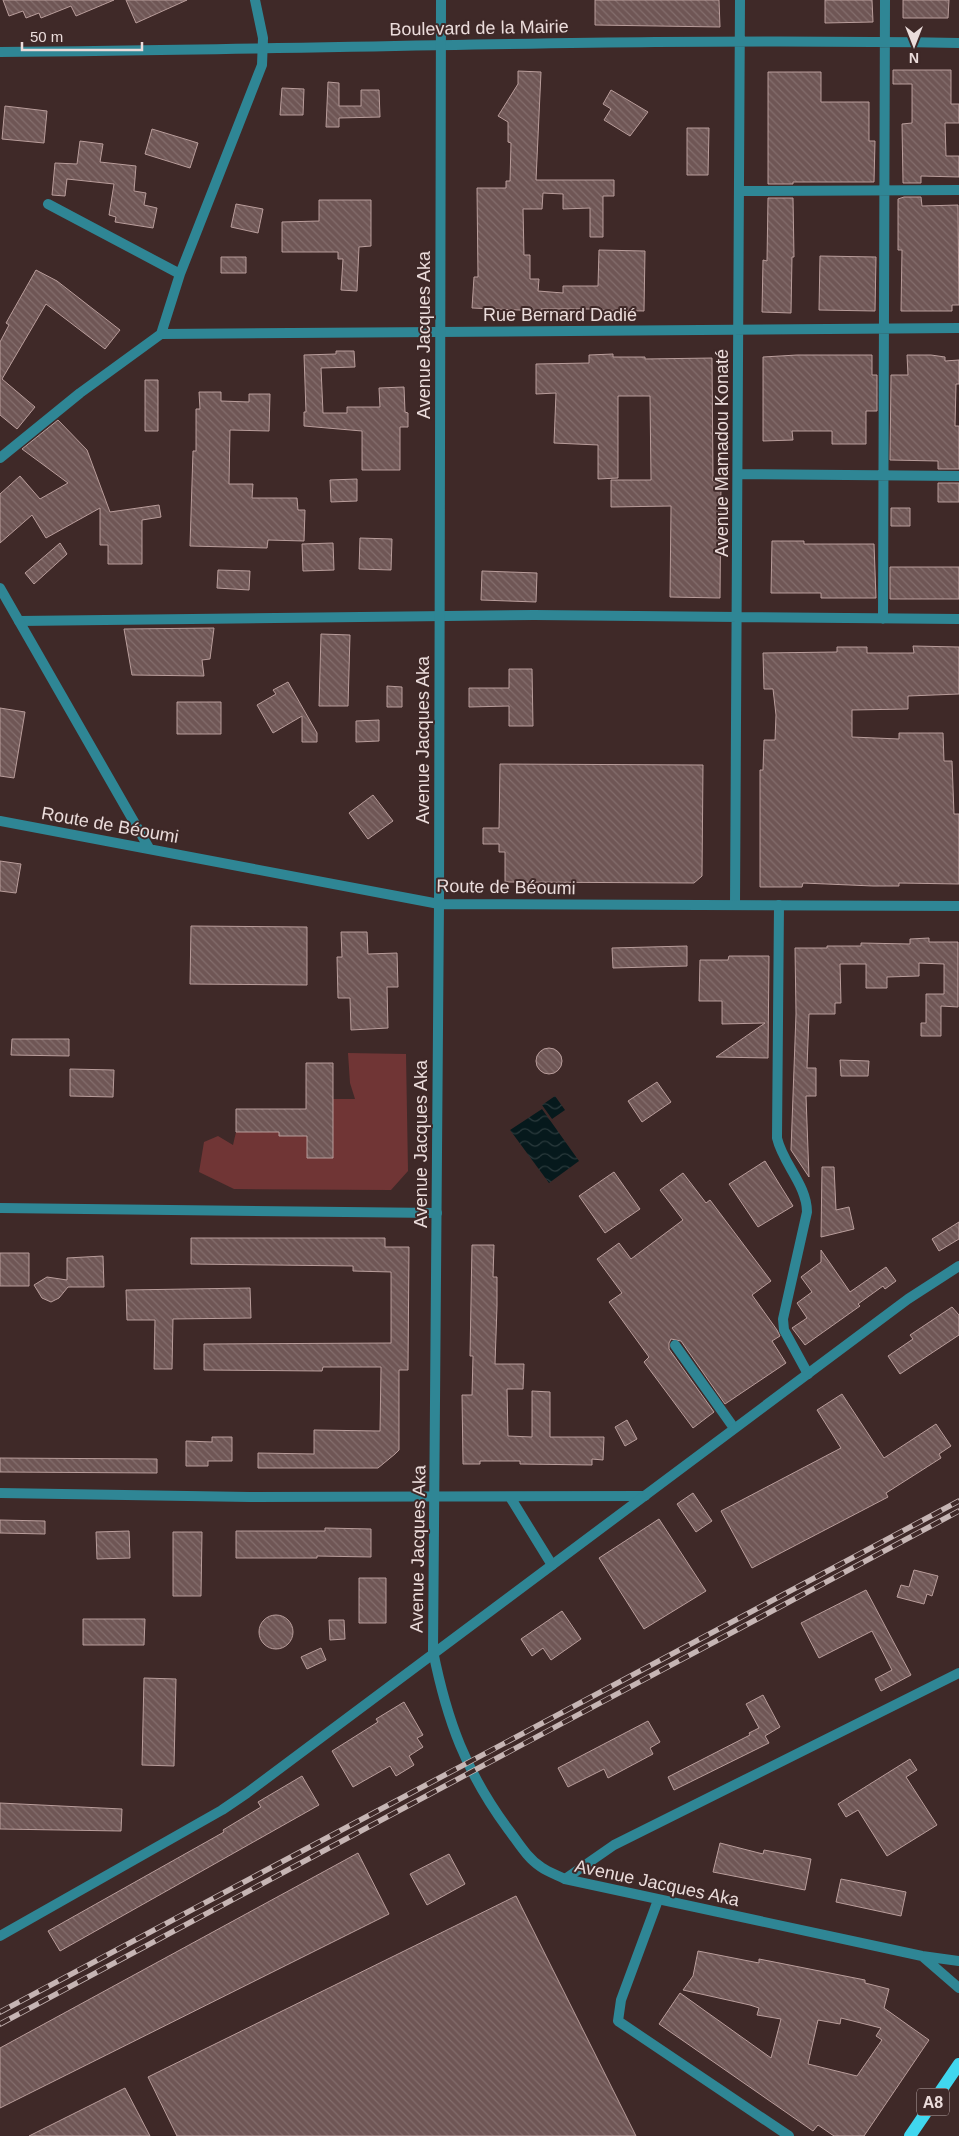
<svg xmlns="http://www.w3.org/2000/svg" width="959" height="2136" font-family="Helvetica,sans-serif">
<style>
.green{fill:#703535}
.water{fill:url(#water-waves)}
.building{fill:url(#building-back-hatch);stroke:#b99d9b;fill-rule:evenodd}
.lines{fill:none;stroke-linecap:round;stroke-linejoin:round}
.pedestrian{stroke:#2f8695;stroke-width:10}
.minor{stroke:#2f8695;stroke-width:10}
.tertiary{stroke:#2f8695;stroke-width:10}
.primary{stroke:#40d7ef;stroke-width:12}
.rail-casing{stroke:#c6b5b4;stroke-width:5.5}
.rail{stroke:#3f2928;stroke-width:4;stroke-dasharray:11;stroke-linecap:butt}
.labels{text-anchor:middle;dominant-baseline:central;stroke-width:4;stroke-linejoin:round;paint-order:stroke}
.shield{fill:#3f2928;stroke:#b7a6a5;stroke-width:1}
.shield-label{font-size:16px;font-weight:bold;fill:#ebdcdb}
.street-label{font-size:18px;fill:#ebdcdb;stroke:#3f2928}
</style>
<defs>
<pattern id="water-waves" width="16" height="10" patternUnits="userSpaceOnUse" patternTransform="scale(1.25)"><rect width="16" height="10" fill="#06191c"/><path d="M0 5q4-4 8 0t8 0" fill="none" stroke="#2a3a3c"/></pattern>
<pattern id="building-back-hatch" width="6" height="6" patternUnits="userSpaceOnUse" patternTransform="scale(1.25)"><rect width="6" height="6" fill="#6f5655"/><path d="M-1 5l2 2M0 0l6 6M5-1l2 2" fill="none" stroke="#846e6d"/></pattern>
</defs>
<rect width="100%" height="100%" fill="#3f2928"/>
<path class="green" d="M 348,1053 L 406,1054 L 408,1171 L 391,1190 L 234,1189 L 199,1172 L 204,1142 L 218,1136 L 233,1145 L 236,1132 L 279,1132 L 280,1136 L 307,1136 L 307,1158 L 333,1158 L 333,1099 L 355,1099 L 350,1083 Z"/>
<path class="water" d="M 555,1096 L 565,1110 L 552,1119 L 542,1105 Z
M 542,1109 L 579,1161 L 549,1183 L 510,1130 Z"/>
<path class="building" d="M 3,0 L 114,0 L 76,16 L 71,6 L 41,18 L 39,13 L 26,18 L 23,11 L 9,16 Z
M 126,0 L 187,0 L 136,23 Z
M 595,0 L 719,0 L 720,27 L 595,25 Z
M 825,0 L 872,0 L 873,22 L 825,23 Z
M 903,0 L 949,0 L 948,18 L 903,18 Z
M 893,70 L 951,70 L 951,104 L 959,104 L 959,123 L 945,123 L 946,156 L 959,156 L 959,177 L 921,176 L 921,183 L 903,183 L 902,124 L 912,123 L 912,84 L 893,84 Z
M 518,71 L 541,72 L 536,180 L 614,180 L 614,196 L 603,196 L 603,237 L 590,237 L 590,208 L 563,209 L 563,194 L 543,193 L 542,209 L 523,209 L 524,255 L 530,255 L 530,279 L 539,279 L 538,291 L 563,293 L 563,286 L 598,286 L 599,250 L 645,251 L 644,311 L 598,310 L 598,309 L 541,309 L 541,311 L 472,308 L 474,277 L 478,277 L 477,188 L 506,188 L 506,181 L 510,181 L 511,143 L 508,142 L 508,122 L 498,116 L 518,84 Z
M 768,72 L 821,72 L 821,102 L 869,102 L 869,141 L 875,141 L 874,182 L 793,182 L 793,184 L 768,184 Z
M 328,82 L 339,83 L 339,106 L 361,106 L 361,90 L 379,90 L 380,117 L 339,118 L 339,127 L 326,127 Z
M 282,88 L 304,89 L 303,115 L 280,115 Z
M 611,90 L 648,112 L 630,136 L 604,120 L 611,109 L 603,104 Z
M 5,106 L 47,111 L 44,143 L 2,139 Z
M 687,128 L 709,128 L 708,175 L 687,175 Z
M 152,129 L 198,143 L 190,168 L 145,154 Z
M 80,141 L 103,144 L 100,162 L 136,166 L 134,191 L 146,193 L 144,205 L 157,208 L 153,228 L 115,222 L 116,217 L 109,215 L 114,184 L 67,179 L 65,196 L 52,195 L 55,163 L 77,164 Z
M 904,197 L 921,197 L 922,206 L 958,205 L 959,305 L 952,305 L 952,311 L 901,311 L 902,250 L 898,250 L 898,199 Z
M 768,198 L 793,198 L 794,257 L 792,257 L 791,313 L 762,312 L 763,260 L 767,261 Z
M 319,200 L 371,200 L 371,246 L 359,247 L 357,291 L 341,290 L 343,259 L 338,259 L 338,252 L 282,252 L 282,222 L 319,221 Z
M 236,204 L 263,209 L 258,233 L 231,227 Z
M 820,256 L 876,257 L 875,311 L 819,310 Z
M 221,257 L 246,257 L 246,273 L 221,273 Z
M 36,270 L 57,281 L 120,330 L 105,349 L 46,304 L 2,379 L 35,407 L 17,429 L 0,415 L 0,342 L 9,325 L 6,323 Z
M 336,351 L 354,351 L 355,367 L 321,368 L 323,413 L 347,413 L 347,407 L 380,407 L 379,388 L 404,387 L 405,412 L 408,413 L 408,427 L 400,427 L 400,470 L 362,470 L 362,431 L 304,426 L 304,412 L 306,412 L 304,355 L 336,354 Z
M 613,354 L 613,357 L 645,357 L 645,359 L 712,358 L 713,481 L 721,481 L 720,598 L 670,597 L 671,506 L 611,507 L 611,480 L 651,480 L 650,396 L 618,396 L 618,478 L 598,479 L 598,445 L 554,443 L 556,393 L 536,394 L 536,364 L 589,363 L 589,355 Z
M 797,355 L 872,355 L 872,375 L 877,375 L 877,411 L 866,411 L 866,444 L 832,444 L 832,431 L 792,431 L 793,440 L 763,441 L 763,357 Z
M 907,355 L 931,355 L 945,357 L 945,361 L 959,360 L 959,384 L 956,384 L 955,426 L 959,426 L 959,469 L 938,469 L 938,461 L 890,460 L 891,375 L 908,375 Z
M 145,380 L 158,380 L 158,431 L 145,431 Z
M 199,392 L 221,392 L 221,401 L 249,402 L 249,394 L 270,394 L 269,431 L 230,430 L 229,484 L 253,484 L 252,498 L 297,498 L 298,510 L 305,510 L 304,541 L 268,540 L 267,548 L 190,546 L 193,451 L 196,451 L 196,409 L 200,409 Z
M 58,420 L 87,450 L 110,512 L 159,505 L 161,517 L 142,520 L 142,564 L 108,564 L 108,545 L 100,545 L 100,508 L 46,538 L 32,515 L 0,543 L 0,494 L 20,476 L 40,499 L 68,483 L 22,449 Z
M 357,479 L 357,501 L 331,502 L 330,480 Z
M 938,483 L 959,483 L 959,502 L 938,502 Z
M 891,508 L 910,508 L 910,526 L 891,526 Z
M 360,538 L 392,539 L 391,570 L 359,569 Z
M 772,541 L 804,541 L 804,544 L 874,544 L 876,598 L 821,598 L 821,593 L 771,593 Z
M 60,543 L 67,554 L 34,584 L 25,573 Z
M 333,543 L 334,570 L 303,571 L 302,544 Z
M 890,567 L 959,567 L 959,599 L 890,599 Z
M 218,570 L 250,571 L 249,590 L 217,588 Z
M 482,571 L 537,573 L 536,602 L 481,600 Z
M 214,628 L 210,659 L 202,660 L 204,676 L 132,675 L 124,629 Z
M 321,634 L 350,635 L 348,706 L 319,706 Z
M 913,646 L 959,647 L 959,694 L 908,696 L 908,709 L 852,710 L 852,737 L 899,739 L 899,733 L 943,733 L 944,761 L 952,761 L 954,814 L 959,814 L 959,884 L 899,883 L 899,886 L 873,886 L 803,883 L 802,887 L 760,887 L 760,770 L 763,770 L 764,740 L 775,740 L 776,715 L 773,689 L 764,689 L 763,653 L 837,652 L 837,647 L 867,647 L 867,653 L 914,653 Z
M 509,669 L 532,669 L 533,726 L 509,726 L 509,706 L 469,707 L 469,688 L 509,688 Z
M 288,682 L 317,733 L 317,742 L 302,742 L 302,716 L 273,733 L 257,705 L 276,694 L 273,690 Z
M 387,686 L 402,687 L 402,707 L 387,707 Z
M 177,702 L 221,702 L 221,734 L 177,734 Z
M 0,708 L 25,712 L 14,778 L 0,776 Z
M 379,720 L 379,741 L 356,742 L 356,721 Z
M 500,764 L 703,765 L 702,876 L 694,883 L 505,882 L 505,852 L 499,852 L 499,844 L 483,844 L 483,828 L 499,828 Z
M 373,795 L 393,821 L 368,839 L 349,813 Z
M 0,861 L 21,864 L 16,893 L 0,891 Z
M 191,926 L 307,927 L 307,985 L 190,984 Z
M 341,932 L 367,932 L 368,954 L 397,953 L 398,987 L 387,987 L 388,1028 L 351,1030 L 350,998 L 338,998 L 337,957 L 342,957 Z
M 929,938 L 929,942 L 958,942 L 958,1007 L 941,1006 L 941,1036 L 921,1036 L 921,1023 L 926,1023 L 926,994 L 944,994 L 944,964 L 919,963 L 919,976 L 887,977 L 887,988 L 866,988 L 866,964 L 840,964 L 841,1003 L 835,1003 L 835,1014 L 809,1014 L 807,1068 L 816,1068 L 816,1096 L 806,1096 L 809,1177 L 791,1150 L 796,1014 L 795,948 L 827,948 L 827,946 L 861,946 L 861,943 L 910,944 L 910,939 Z
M 687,946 L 687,966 L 613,968 L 612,948 Z
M 729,956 L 769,956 L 768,1058 L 716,1057 L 765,1023 L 722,1024 L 722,1001 L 699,1001 L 700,960 L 728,960 Z
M 12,1039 L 69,1039 L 69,1056 L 11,1055 Z
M536 1061a13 13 0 1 1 26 0a13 13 0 1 1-26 0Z
M 840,1060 L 869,1061 L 868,1076 L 841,1076 Z
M 306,1063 L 333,1063 L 333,1158 L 307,1158 L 307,1136 L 279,1136 L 279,1132 L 236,1132 L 236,1109 L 306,1109 Z
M 70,1069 L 114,1070 L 113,1097 L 70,1096 Z
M 657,1082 L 671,1102 L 642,1122 L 628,1101 Z
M 765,1161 L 793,1206 L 758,1227 L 729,1184 Z
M 822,1167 L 834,1167 L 836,1210 L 849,1207 L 854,1229 L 821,1237 Z
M 614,1172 L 640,1209 L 605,1233 L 579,1196 Z
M 683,1173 L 706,1203 L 710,1200 L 771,1281 L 752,1295 L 777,1330 L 780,1336 L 772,1341 L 786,1363 L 725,1404 L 681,1341 L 671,1339 L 669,1343 L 669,1349 L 714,1412 L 693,1428 L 644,1362 L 649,1357 L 609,1302 L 622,1293 L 597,1259 L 619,1243 L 631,1259 L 683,1220 L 660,1190 Z
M 959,1222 L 959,1239 L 939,1251 L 932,1239 Z
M 191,1238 L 385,1238 L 385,1247 L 409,1247 L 408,1370 L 399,1370 L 399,1450 L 395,1454 L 378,1468 L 258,1468 L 258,1453 L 314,1454 L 314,1430 L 380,1431 L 381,1367 L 323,1367 L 322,1371 L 204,1370 L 204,1344 L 391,1343 L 391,1272 L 353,1271 L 353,1266 L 191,1264 Z
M 472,1245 L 494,1245 L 493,1277 L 497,1277 L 497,1306 L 495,1364 L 524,1364 L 523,1389 L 507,1389 L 508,1436 L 532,1437 L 532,1391 L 550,1392 L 550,1437 L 604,1437 L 603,1460 L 592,1459 L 592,1465 L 520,1464 L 520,1461 L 480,1461 L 480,1464 L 463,1464 L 462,1395 L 472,1395 L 473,1356 L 470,1356 Z
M 821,1250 L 850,1292 L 886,1267 L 896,1281 L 885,1289 L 883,1286 L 858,1304 L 860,1306 L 805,1345 L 792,1328 L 807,1318 L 797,1303 L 812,1292 L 801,1277 L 821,1262 Z
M 0,1253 L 29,1253 L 29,1286 L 0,1286 Z
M 103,1256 L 104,1287 L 68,1287 L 59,1298 L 51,1302 L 42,1298 L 34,1285 L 47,1277 L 67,1280 L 67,1258 Z
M 250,1288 L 251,1318 L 173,1319 L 172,1369 L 154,1369 L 155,1320 L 127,1320 L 126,1290 Z
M 952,1307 L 959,1315 L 959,1335 L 900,1374 L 888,1356 L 913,1339 L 910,1335 Z
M 842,1394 L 884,1458 L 936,1424 L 951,1446 L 939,1454 L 941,1458 L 886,1493 L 888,1497 L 752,1568 L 721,1511 L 841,1448 L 817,1410 Z
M 627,1420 L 637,1439 L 625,1446 L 615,1427 Z
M 212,1437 L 232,1437 L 232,1461 L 208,1461 L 208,1466 L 186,1466 L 186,1441 L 212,1442 Z
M 0,1458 L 157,1459 L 157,1473 L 0,1472 Z
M 693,1493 L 712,1521 L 696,1532 L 677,1504 Z
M 659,1519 L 706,1591 L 644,1629 L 599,1558 Z
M 0,1520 L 45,1521 L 45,1534 L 0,1533 Z
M 325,1528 L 371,1529 L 371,1557 L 317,1556 L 317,1558 L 236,1558 L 236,1531 L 325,1531 Z
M 129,1531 L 130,1558 L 97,1559 L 96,1532 Z
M 173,1532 L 202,1532 L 201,1596 L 173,1596 Z
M 914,1570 L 938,1576 L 932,1596 L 927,1594 L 924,1604 L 897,1597 L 901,1585 L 909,1587 Z
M 359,1578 L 386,1578 L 386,1623 L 359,1623 Z
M 866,1590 L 911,1675 L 881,1691 L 875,1679 L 892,1670 L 872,1631 L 819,1658 L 801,1623 Z
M 562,1611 L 581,1639 L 551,1660 L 543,1648 L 532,1656 L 521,1639 Z
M259 1632a17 17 0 1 1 34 0a17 17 0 1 1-34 0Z
M 83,1619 L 145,1619 L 144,1645 L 83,1645 Z
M 329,1620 L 344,1620 L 345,1639 L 330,1640 Z
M 321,1648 L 326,1660 L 307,1669 L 301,1657 Z
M 144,1678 L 176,1679 L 174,1766 L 142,1765 Z
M 763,1695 L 780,1727 L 765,1736 L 769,1743 L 674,1790 L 668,1777 L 750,1735 L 749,1733 L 759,1728 L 746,1704 Z
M 404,1702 L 423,1735 L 417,1738 L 423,1747 L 409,1756 L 414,1765 L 396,1776 L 390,1766 L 353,1787 L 332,1751 L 378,1722 L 376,1719 Z
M 648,1721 L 660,1742 L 650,1748 L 653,1754 L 608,1778 L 604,1769 L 568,1787 L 558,1768 Z
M 910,1759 L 917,1770 L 906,1777 L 937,1825 L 887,1856 L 858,1810 L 846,1817 L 838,1804 Z
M 302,1776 L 319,1805 L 60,1951 L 48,1931 L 224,1832 L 223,1830 L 261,1807 L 258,1802 Z
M 0,1803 L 122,1809 L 121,1831 L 0,1829 Z
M 720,1843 L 763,1854 L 764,1850 L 811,1859 L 805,1890 L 713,1872 Z
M 358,1853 L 389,1914 L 0,2108 L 0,2048 Z
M 449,1854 L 465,1884 L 427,1905 L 410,1874 Z
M 841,1879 L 906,1892 L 901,1916 L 836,1902 Z
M 516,1896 L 636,2136 L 177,2136 L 148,2077 Z
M 698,1951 L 759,1963 L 759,1959 L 865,1980 L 865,1983 L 889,1989 L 884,2008 L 929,2040 L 864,2136 L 834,2136 L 818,2125 L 813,2131 L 659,2024 L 680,1993 L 771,2058 L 781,2019 L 757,2015 L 759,2008 L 750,2005 L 683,1990 L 693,1976 ZM 841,2018 L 881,2028 L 876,2036 L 882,2040 L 857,2076 L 808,2064 L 818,2020 L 840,2024 Z
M 125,2088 L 150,2136 L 29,2136 Z"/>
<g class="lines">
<path class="pedestrian" d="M 675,1345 L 734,1428"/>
<path class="minor" d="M 0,52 C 320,50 639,37 959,43
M 740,191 L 959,190
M 48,204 L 180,274
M 161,334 L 959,328
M 0,458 L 80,393 L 161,334 L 180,274 L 262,65 L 263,38 L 255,0
M 739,474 L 959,476
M 883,619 L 885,0
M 19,621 L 534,615 L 959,619
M 735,905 L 740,0
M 779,905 L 777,1138 C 783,1164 807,1185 807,1212 L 783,1319 L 784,1330 L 808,1374
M 0,1208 L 437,1213
M 0,1493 L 250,1497 L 645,1496
M 510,1497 L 552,1565
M 565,1879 L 614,1845 L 959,1673
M 658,1900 L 621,2000 L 618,2021 L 789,2136"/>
<path class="tertiary" d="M 441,0 L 439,904 L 433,1651 C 447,1721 466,1772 508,1829 C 518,1842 527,1858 541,1867 C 548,1872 557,1875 565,1879 L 922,1956 L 959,1961
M 0,588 L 149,848
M 0,821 L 439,904 L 959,906
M 0,1936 L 222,1810 L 247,1793 L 908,1299 L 959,1266
M 922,1956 L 959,1988"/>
<path class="primary" d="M 910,2136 L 959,2064"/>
<defs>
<path id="rail" d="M 0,2012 L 959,1501
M 0,2024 L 959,1511"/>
</defs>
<use href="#rail" class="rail-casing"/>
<use href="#rail" class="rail"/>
</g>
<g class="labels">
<rect class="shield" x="917" y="2088.5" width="32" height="27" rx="4"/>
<g class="shield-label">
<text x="933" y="2102">A8</text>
</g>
<g class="street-label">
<text transform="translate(479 28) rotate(-1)">Boulevard de la Mairie</text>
<text x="560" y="315">Rue Bernard Dadié</text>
<text transform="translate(424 335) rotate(-90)">Avenue Jacques Aka</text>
<text transform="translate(722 453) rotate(-90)">Avenue Mamadou Konaté</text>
<text transform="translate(423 740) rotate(-90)">Avenue Jacques Aka</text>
<text transform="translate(110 825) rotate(10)">Route de Béoumi</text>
<text transform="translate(506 887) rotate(1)">Route de Béoumi</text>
<text transform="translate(421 1144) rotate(-90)">Avenue Jacques Aka</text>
<text transform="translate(418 1549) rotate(-89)">Avenue Jacques Aka</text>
<text transform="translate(657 1883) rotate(12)">Avenue Jacques Aka</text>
</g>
</g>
<g transform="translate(914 45) rotate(180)" stroke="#3f2928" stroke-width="4" paint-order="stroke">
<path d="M0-4L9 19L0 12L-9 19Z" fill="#ebdcdb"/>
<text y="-8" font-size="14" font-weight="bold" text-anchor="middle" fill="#ebdcdb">N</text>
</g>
<path d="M22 42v8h120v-8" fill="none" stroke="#ebdcdb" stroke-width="2.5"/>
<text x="30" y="42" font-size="15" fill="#ebdcdb" stroke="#3f2928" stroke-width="4" paint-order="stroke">50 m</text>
</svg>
